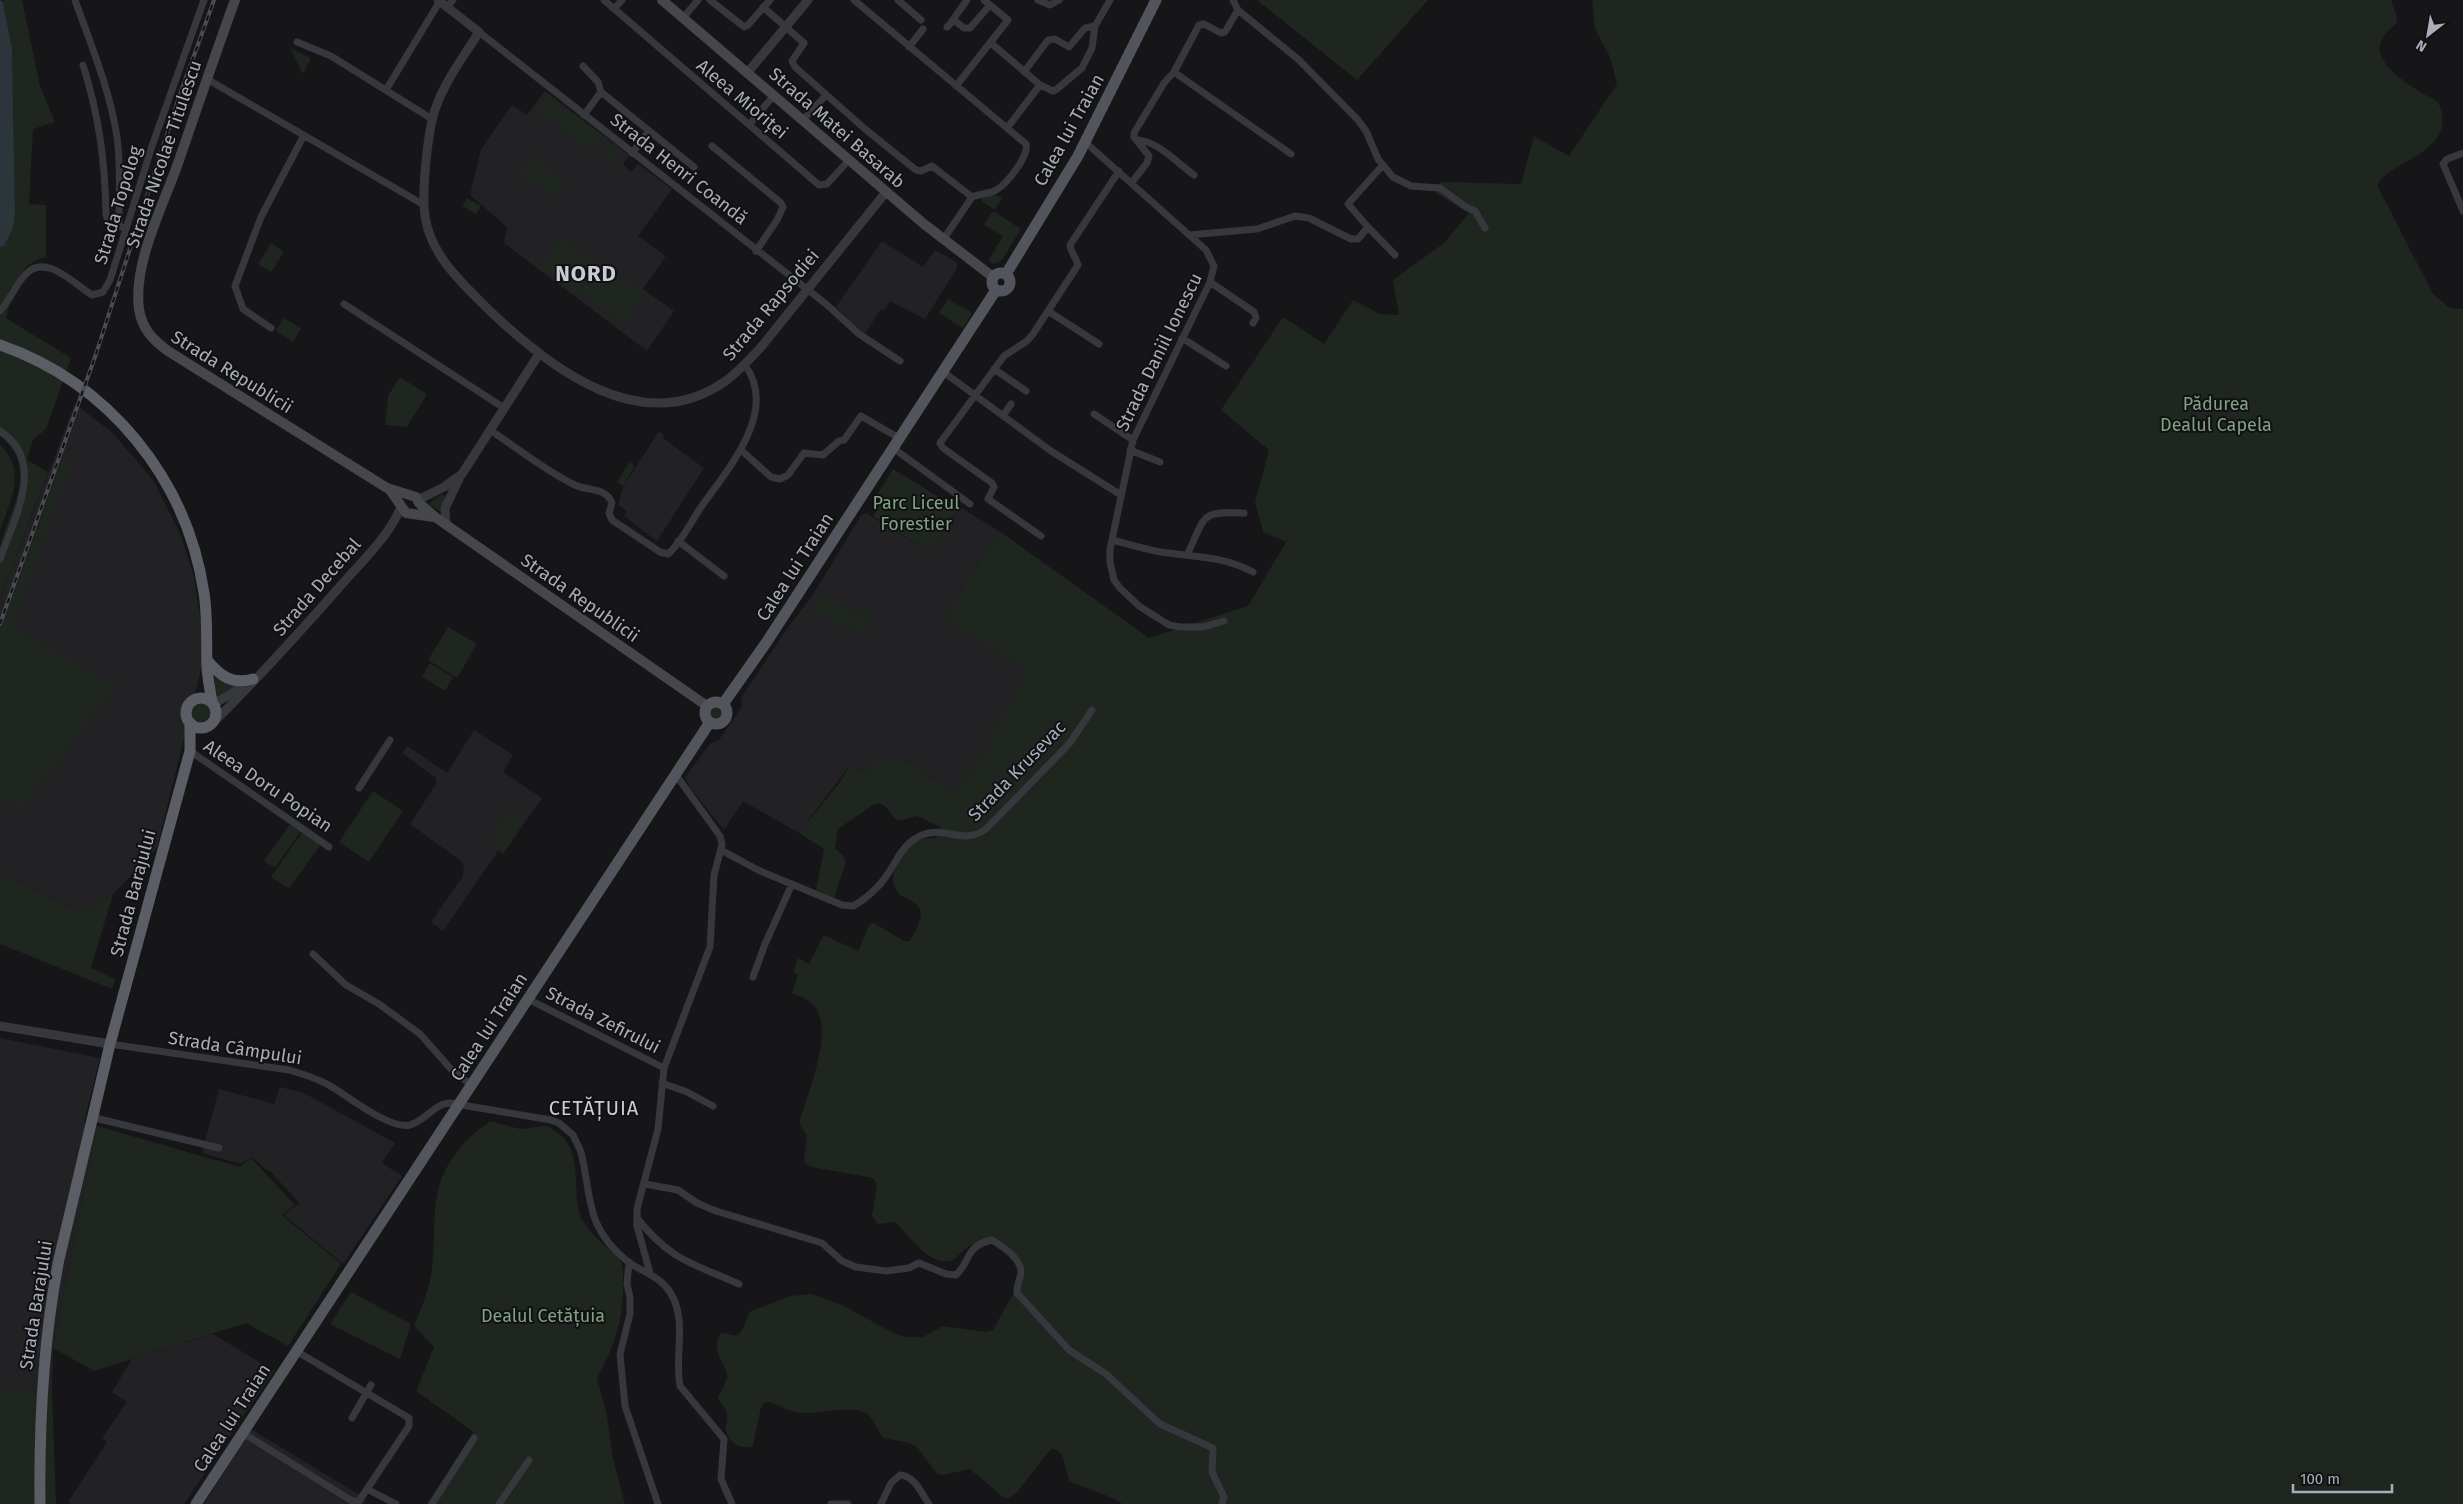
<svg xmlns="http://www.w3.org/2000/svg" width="2463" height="1504" font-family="'Fira Sans',sans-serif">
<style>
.built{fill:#222225}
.green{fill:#1e261f}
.water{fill:#2c353c}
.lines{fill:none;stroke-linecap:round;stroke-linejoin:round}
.minor{stroke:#37383d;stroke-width:7}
.tertiary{stroke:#37383d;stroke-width:9}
.secondary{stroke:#45474d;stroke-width:10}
.primary{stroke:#53555c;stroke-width:11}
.trunk{stroke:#5b5e65;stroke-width:11}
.rail-casing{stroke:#4a4c52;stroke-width:4}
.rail{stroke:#111113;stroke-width:2;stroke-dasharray:5.5;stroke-linecap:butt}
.labels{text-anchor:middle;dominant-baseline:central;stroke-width:4;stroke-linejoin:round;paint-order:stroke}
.street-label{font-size:18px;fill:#a8adb8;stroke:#111113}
.park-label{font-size:18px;fill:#7fa381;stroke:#111113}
.quarter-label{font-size:20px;letter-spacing:1px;fill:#c9ccd4;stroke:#111113}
.district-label{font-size:22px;font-weight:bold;letter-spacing:1px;fill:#c9ccd4;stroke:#111113}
</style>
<rect width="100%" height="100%" fill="#161618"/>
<path class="built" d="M 545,91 L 629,155 L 623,164 L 631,172 L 638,164 L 672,189 L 638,236 L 666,256 L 643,289 L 674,311 L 647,351 L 504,243 L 507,227 L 470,195 L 481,149 L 512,105 L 527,115 Z
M 882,241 L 923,267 L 935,250 L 957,262 L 957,268 L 925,319 L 890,301 L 885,309 L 880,310 L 864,336 L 836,307 Z
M 75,404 L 113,433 L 154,481 L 182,538 L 194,577 L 202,629 L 201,669 L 157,848 L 113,894 L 79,912 L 0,873 L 0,798 L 20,808 L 13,626 L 32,569 L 63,457 L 0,631 L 0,598 Z
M 659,431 L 663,434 L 663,438 L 704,468 L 657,541 L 624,516 L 627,511 L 618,505 L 623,487 Z
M 960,507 L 999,531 L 943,619 L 1029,672 L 988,737 L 990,747 L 952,792 L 903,759 L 895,763 L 871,763 L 865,773 L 849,766 L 799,833 L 743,801 L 724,830 L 691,789 L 685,777 L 710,744 L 719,740 L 742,706 L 741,698 L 786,630 L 812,596 L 862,514 L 864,515 L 866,513 L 931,553 Z
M 474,730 L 513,755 L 503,772 L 542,798 L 503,854 L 498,851 L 443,931 L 431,922 L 463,876 L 464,866 L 461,861 L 410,824 L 436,784 L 436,778 L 402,753 L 407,746 L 447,773 Z
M 0,1038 L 100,1058 L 84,1122 L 97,1126 L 53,1348 L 52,1390 L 0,1391 Z
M 280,1087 L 304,1093 L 395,1143 L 382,1163 L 402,1176 L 343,1264 L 284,1215 L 299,1203 L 271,1172 L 265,1169 L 252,1157 L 241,1164 L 202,1153 L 219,1089 L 274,1104 Z
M 213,1334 L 274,1371 L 184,1504 L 71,1504 L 68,1502 L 107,1442 L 102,1438 L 127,1402 L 112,1392 L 132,1359 Z
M 251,1429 L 366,1499 L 363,1504 L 204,1504 Z"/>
<path class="green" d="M 3,0 L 22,0 L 40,86 L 55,122 L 33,129 L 29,204 L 46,205 L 46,257 C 15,264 14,292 6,318 L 71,358 L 46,429 L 33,440 L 27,460 L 48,472 L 0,598 C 0,582 0,562 0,547 C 9,506 41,472 0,436 L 0,247 L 4,246 L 15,212 L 12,48 Z
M 1257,0 L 1428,0 L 1357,80 Z
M 1592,0 L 2391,0 C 2404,33 2394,17 2382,40 C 2368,65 2422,93 2438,102 C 2463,154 2379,163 2378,187 L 2433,294 L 2450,308 L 2463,309 L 2463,1504 L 1122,1504 L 1115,1499 L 1069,1481 L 1062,1454 L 1055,1449 L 1051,1449 L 1017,1492 L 1009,1498 L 1004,1498 L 970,1469 L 943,1475 L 937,1474 L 918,1448 L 910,1443 L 884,1438 C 877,1432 874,1418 866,1413 C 852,1405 818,1414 801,1413 C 788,1413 775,1401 765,1402 L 761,1407 L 753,1446 C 742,1451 728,1442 726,1430 C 725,1425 728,1420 727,1414 C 726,1408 720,1403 718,1397 L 728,1377 C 724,1362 710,1349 721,1333 C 726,1333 732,1336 737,1335 C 744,1333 746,1316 751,1311 L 791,1296 L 811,1294 L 844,1306 L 893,1333 L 906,1337 L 923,1337 L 943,1326 L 985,1332 L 993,1330 L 1024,1274 C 1024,1257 1003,1247 991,1237 L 969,1246 L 953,1260 C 932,1269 908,1235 895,1222 L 878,1224 L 872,1216 L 877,1184 L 873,1178 L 812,1167 L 804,1162 L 807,1136 L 800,1125 L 800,1120 C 808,1093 834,1030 815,1007 C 809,1000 800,996 792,993 L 798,975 L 793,972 L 798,958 L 809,964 L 824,935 L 858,951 L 869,925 L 874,923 L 904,941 L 909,941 C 914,935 924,917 920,909 C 916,900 901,899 896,890 C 886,874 903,848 917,841 C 923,838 929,838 936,838 L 940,827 L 917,816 L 898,821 C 889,815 887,799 873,805 L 838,829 L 835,848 L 844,857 L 846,862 L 834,898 L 816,890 L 824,849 L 799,833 L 840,782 L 849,766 L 865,773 L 871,763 L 895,763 L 903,759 L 952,792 L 990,747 L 988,737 L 1028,672 L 943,619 L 999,531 L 1149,638 L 1248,606 L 1286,542 L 1263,532 L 1255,502 L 1269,450 L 1221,410 L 1283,317 L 1324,344 L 1353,300 L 1380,314 L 1399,315 L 1393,280 L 1444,243 L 1469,213 L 1436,193 L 1441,182 L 1521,184 L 1534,136 L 1569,156 L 1617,84 L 1610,57 L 1595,29 Z
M 290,48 L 311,58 L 303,74 Z
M 547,95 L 603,137 L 592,152 L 536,110 Z
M 610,143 L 620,151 L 610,163 L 601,155 Z
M 532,156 L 565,182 L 552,198 L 519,173 Z
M 993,193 L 1002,198 L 995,210 L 983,202 L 979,195 Z
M 467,198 L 481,206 L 476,214 L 462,206 Z
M 993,211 L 1021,229 L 1002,260 L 994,264 L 988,261 L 1003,236 L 984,225 Z
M 561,238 L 597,263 L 576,293 L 540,268 Z
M 271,243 L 284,252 L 271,272 L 258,264 Z
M 600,262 L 645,295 L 623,325 L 578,293 Z
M 948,299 L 972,313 L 963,328 L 939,313 Z
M 284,318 L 301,328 L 293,342 L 276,331 Z
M 400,377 L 427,394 L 407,427 L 385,425 L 388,396 Z
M 0,444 C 27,472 11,499 0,530 Z
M 63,457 L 72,463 L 13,626 L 116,687 L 20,809 L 0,798 L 0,631 Z
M 629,462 L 635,466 L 623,486 L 617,482 Z
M 893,469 L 958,509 L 931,553 L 873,516 L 879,507 L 872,502 Z
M 442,494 L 445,496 L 441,512 L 428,504 Z
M 824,593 L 857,614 L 847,631 L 813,610 Z
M 863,608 L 873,614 L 860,635 L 850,629 Z
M 448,627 L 477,644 L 457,678 L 428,660 Z
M 430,663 L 453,677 L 445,691 L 422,677 Z
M 215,675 L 238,685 L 220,697 L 215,698 Z
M191 713a10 10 0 1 1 20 0a10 10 0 1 1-20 0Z
M709 712a7 7 0 1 1 14 0a7 7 0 1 1-14 0Z
M 373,791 L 403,811 L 369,862 L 339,842 Z
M 510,809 L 526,820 L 504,852 L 488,841 Z
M 290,824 L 301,831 L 275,868 L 264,861 Z
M 303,831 L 321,844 L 289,889 L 271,877 Z
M 0,873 L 79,912 L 113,894 L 91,968 L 115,979 L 112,989 L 0,944 Z
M 490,1121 L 520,1129 L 547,1126 C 590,1147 568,1189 582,1219 C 591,1237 609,1247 621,1262 C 624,1270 623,1280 623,1289 C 623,1322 613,1349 597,1378 L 606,1411 L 613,1458 L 625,1504 L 427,1504 L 474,1432 L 416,1391 L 434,1347 L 415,1327 L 415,1323 C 422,1307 428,1292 431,1275 C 439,1226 424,1190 461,1147 C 469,1137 480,1129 490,1121 Z
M 97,1126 L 240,1167 L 251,1158 L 295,1205 L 282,1215 L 341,1264 L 288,1346 L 246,1323 L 94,1371 L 53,1348 Z
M 351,1292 L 411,1324 L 400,1359 L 330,1324 Z
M 52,1390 L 56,1504 L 0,1504 L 0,1391 Z"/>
<path class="water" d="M 0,0 L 3,2 L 12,48 L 15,212 L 13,228 L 4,246 L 0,247 Z"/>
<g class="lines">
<path class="minor" d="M 75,0 C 91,45 110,90 117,137 C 121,166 119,196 119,226
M 604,0 L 819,185 L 827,184 L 849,160
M 710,0 L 744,27 L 748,25 L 770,0
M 854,0 L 1026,144 C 1030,155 1005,187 994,191 C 987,194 979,194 972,197 L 943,240
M 898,0 L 921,20
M 1038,0 L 1050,5 L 1059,0
M 1233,0 L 1238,10 L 1299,60 L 1358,120 L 1366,131 L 1378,159 L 1393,177 L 1411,186 L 1440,188 L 1466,207 L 1475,211 L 1485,228
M 447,7 L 453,0
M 763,7 L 804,43 L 792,61 L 795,67 L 865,129 L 916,170 L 921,171 L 932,166 L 972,197
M 614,9 L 622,0
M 683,18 L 698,0
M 952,21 L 967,0
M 947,27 L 954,20 L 964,28 L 970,28 L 990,5
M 479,32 L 826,304 L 859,334 L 900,361
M 297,42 L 331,56 L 432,119
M 991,43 L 1040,85 L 1053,91 L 1057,89 L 1082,68 L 1092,48 L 1095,26 L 1110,0
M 909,47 L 923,29
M 83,65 C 99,116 105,160 106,214 L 108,221 L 122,227
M 583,66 L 598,82 L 601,92 L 694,167
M 1024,72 L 1048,40 L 1055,39 L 1069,47 L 1085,28 L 1095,26
M 1174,72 L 1291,154
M 207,79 L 424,205
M 956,86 L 1008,20 L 984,0
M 386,90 L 440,1
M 584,115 L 601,92
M 803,120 L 826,95
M 750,124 L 774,95
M 1007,128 L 1040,85
M 1137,140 C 1158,141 1177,163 1194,175
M 1085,142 L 1206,250 L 1214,266 L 1210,282 L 1133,440 L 1110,549 L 1110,562 L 1114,580 L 1120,588 L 1139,606 L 1169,625 L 1180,627 L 1203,627 L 1224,621
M 712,146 L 781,203 L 783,207 L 777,220 L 756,251
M 632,153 L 649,131
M 2463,153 L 2447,159 L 2443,164 L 2463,211
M 1132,182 L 1147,163 L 1149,156 L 1134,137 L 1134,133 L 1164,83 L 1174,72 L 1199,25 L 1204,24 L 1221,33 L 1225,32 L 1238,10
M 1368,227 L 1395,255
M 1189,235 L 1257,229 L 1295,216 L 1309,218 L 1351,239 L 1358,239 L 1368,227 L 1348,204 L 1382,166
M 1210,282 L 1254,312 L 1256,318 L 1253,323
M 344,304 L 504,408
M 0,311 C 10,300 15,286 25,275 C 45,252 74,284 92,295 L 103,292 L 110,280 L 152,146 L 204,0
M 1048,311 L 1099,344
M 271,328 L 243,309 L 235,286 L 261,217 L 304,135
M 1182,338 L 1226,366
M 994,369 L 1026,391
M 942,371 L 1051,451 L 1121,495
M 1094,414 L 1133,440
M 1003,416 L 1011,404
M 490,430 C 516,447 547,472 575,485 C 587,491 606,487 612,503 L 609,513 L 612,520 L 660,552 L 668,554 C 680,544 690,524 699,510 C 725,472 780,413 745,365
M 0,431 C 47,461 14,519 0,559
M 893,448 L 970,504
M 741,450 L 771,477 L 780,479 L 788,475 L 804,453 L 823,455 L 839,441 L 844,440 L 861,416 L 899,438
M 1130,450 L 1160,462
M 1041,536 L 988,499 L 994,487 L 992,483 L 943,448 L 940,443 L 1004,356 L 1027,341 L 1033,334 L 1078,265 C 1076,257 1071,253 1070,245 L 1119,171
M 1112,540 C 1128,544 1145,549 1161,552 C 1194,557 1223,556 1253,572
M 678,541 L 724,576
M 1188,553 C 1206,515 1200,511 1244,513
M 190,751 L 329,847
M 359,788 L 390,740
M 721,850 L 758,870 L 842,905 L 853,906 C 865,900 880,886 887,875 C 898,859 903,843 922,835 C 945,825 962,846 986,829 L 1069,744 L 1092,710
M 313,954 L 346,985 L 379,1004 L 420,1034 L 451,1069 L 471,1085
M 753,977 L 765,944 L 792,884
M 528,999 L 664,1068
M 110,1044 L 289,1070 C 303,1074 316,1078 329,1085 C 346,1095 390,1130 410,1125 C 425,1121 435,1103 450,1103 L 551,1120 L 559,1123 L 573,1135 L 581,1152 C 592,1198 585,1227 627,1261 C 641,1272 659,1275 670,1292 C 688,1320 674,1355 680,1386 L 724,1439 L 721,1479 L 732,1504
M 662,1083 L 687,1092 L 713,1106
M 91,1117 L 219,1148
M 645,1184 L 678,1190 L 697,1203 L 716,1211 L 822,1243 L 842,1261 L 856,1267 L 886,1271 L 909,1268 L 919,1263 L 946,1274 L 956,1275 C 971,1261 965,1246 992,1240 C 1002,1246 1022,1259 1021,1273 C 1020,1280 1016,1286 1017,1293 L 1069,1350 L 1106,1374 L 1160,1424 L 1213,1448 L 1212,1472 L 1224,1497 L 1222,1504
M 637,1218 C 671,1261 692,1263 739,1284
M 629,1262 L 627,1284 L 630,1297 L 630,1314 L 620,1354 L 625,1406 L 658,1504
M 650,1273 L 637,1226 L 637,1209 L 658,1129 L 664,1068 L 710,947 L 714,875 L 722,845 L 720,836 L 676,775
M 296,1351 L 409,1418 L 409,1426 L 367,1489 L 396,1504
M 352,1418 L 371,1385
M 243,1433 L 352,1501 L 359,1501 L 367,1489
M 432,1504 L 474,1438
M 499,1504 L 529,1460
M 831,1504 L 848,1504
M 881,1504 L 891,1483 L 900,1475 C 915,1476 921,1493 929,1504"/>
<path class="tertiary" d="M 438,0 L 479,32 C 464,56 445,81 436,107 C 428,128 423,182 424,205 C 425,251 460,281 490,311 C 550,368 643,441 727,380 C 740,370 751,358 762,346 L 886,192
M 748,72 L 808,0
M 418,500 L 444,487 L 462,474 L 539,354
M 446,525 L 445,508 L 459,479
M 214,704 L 245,685
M 213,723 C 258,678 301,631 343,583 C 364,559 389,536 401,507
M 0,1026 L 110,1044"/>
<path class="secondary" d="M 235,0 C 215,55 196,111 177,166 C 162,208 133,264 139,309 C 142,329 153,340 168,351 L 387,488 L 416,497 L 419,503 L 435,517 L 707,706
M 662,0 L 924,224 L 993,277
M 390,490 L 406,513 L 434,517"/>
<path class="primary" d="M992 282a9 9 0 1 1 18 0a9 9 0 1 1-18 0Z
M 1006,274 L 1078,156 L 1156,0
M705 713a11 11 0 1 1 22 0a11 11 0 1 1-22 0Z
M 723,704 L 766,643 L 996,290
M 196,1504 L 710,722"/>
<path class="trunk" d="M 0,345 C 109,383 187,479 204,593 C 208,618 206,643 207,668 C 208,680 210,691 212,702
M 207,660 C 220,676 232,685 253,679
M186 713a15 15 0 1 1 30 0a15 15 0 1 1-30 0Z
M 40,1504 C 39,1421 43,1340 59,1259 L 110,1044 L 190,751 L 190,723"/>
<defs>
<path id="rail" d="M 0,624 L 96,354 L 178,100 L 214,0"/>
</defs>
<use href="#rail" class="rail-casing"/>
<use href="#rail" class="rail"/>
</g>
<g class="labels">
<g class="street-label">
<text transform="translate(742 99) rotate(40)">Aleea Mioriței</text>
<text transform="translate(837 128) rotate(41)">Strada Matei Basarab</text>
<text transform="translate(1069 130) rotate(-61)">Calea lui Traian</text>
<text transform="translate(164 154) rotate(-71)">Strada Nicolae Titulescu</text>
<text transform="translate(679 169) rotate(38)">Strada Henri Coandă</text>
<text transform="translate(118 205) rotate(-73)">Strada Topolog</text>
<text transform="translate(771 305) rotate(-50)">Strada Rapsodiei</text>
<text transform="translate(1159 352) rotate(-64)">Strada Daniil Ionescu</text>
<text transform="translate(232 372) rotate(32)">Strada Republicii</text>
<text transform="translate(795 567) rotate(-57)">Calea lui Traian</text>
<text transform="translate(317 587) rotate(-49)">Strada Decebal</text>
<text transform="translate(580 598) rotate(35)">Strada Republicii</text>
<text transform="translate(1017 771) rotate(-46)">Strada Krusevac</text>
<text transform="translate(268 786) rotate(34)">Aleea Doru Popian</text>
<text transform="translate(133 893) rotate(-75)">Strada Barajului</text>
<text transform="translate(603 1020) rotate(27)">Strada Zefirului</text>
<text transform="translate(489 1027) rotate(-57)">Calea lui Traian</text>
<text transform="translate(235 1048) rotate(9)">Strada Câmpului</text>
<text transform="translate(36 1305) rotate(-81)">Strada Barajului</text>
<text transform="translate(232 1418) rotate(-57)">Calea lui Traian</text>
</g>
<g class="park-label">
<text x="2216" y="404">Pădurea<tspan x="2216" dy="21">Dealul Capela</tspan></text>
<text x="916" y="503">Parc Liceul<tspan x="916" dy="21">Forestier</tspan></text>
<text x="543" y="1316">Dealul Cetățuia</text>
</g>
<g class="quarter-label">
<text x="594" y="1108">CETĂȚUIA</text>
</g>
<g class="district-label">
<text x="586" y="273">NORD</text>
</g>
</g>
<g transform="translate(2428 35) rotate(211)" stroke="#111113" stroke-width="4" paint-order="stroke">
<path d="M0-4L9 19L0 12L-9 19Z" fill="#a8adb8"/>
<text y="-8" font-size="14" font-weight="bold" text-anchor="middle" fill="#a8adb8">N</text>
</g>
<path d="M2293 1484v8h99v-8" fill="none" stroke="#a8adb8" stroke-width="2.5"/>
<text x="2300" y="1484" font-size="15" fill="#a8adb8" stroke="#111113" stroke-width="4" paint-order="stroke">100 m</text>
</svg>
